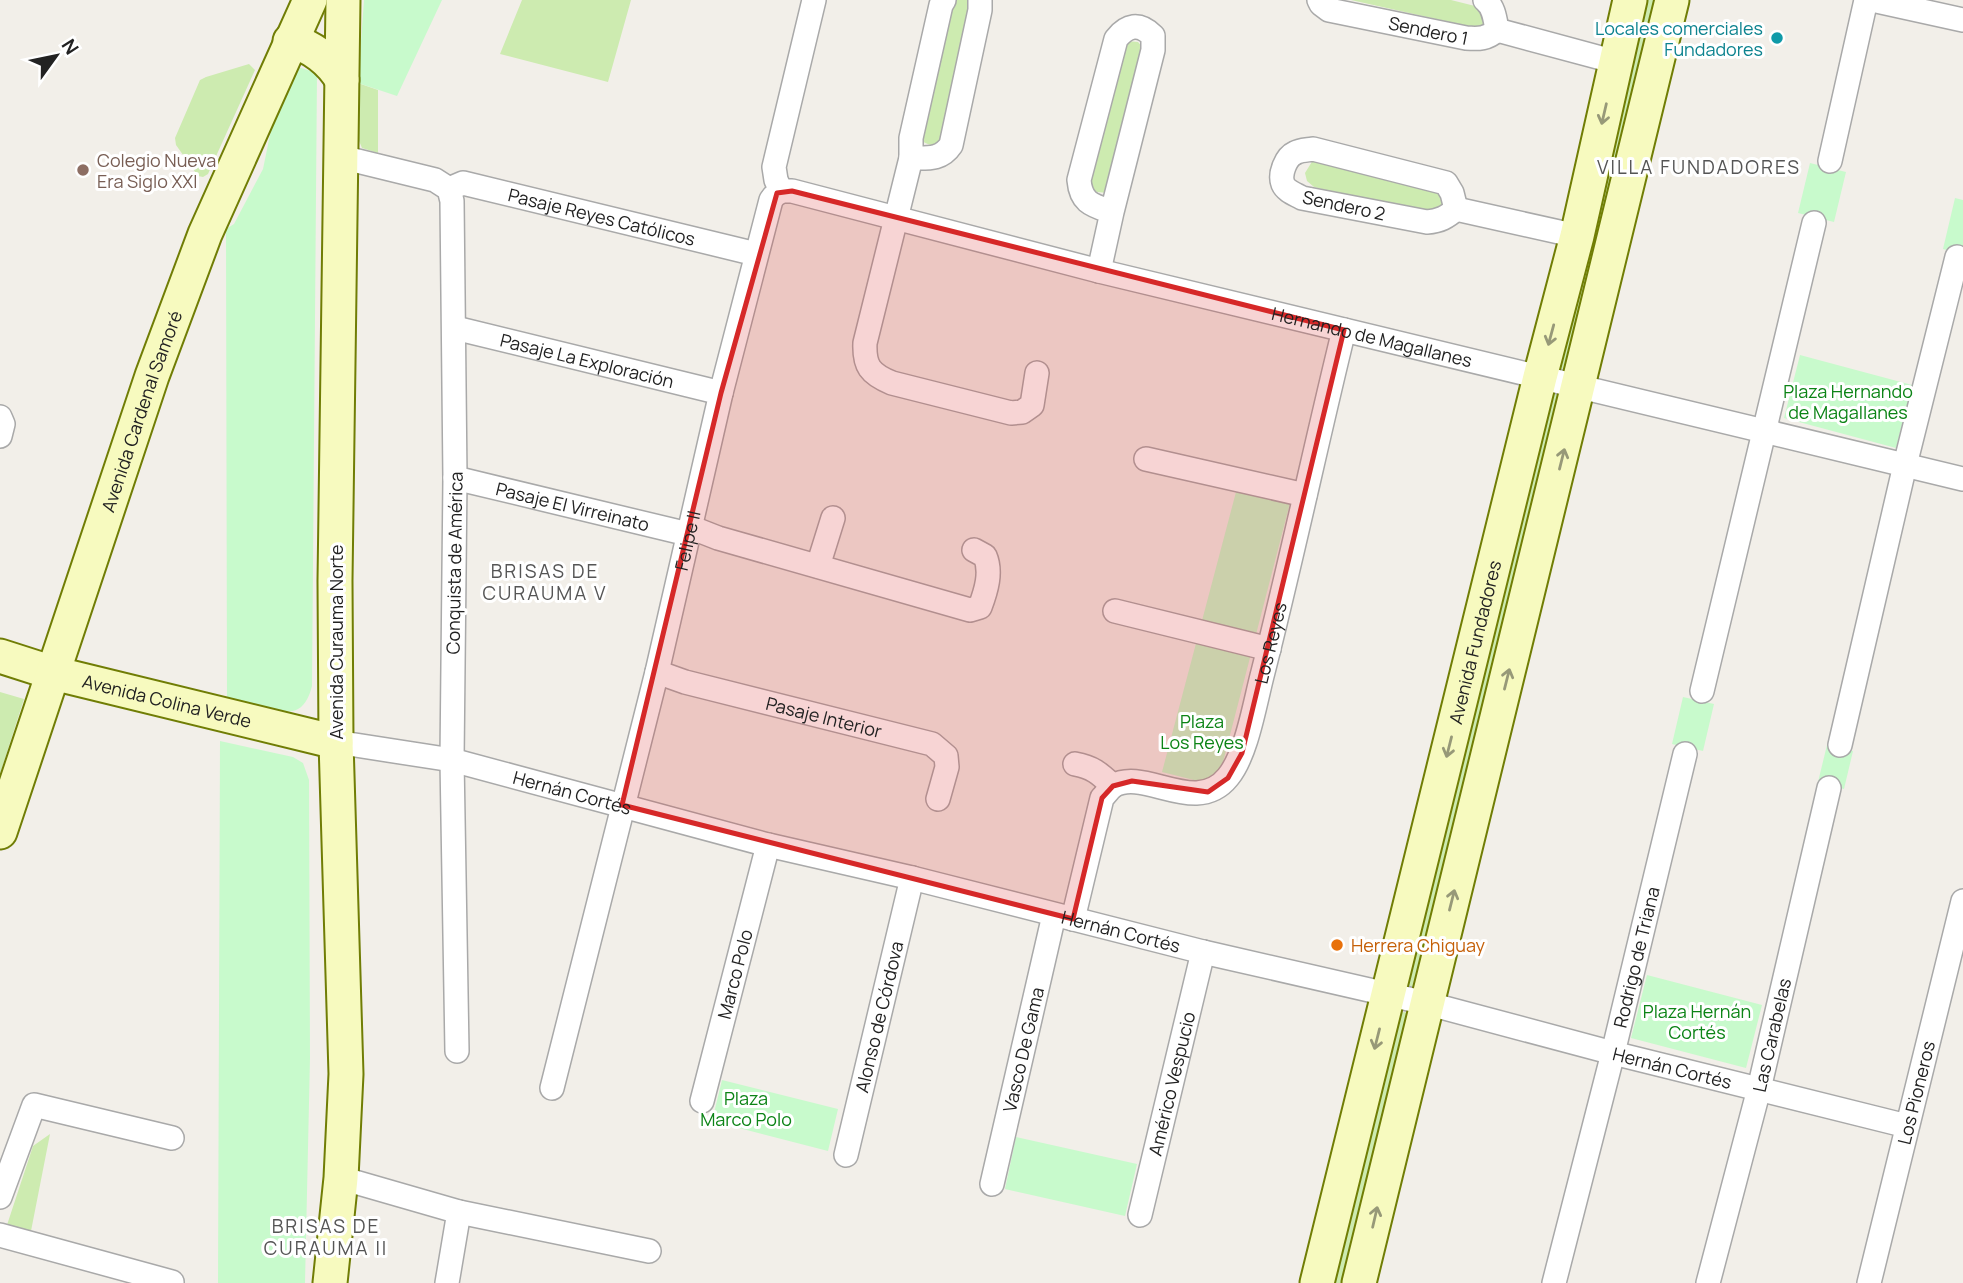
<svg xmlns="http://www.w3.org/2000/svg" width="1963" height="1283" font-family="Manrope,sans-serif">
<style>
.grass{fill:#cdebb0}
.park{fill:#c8facc}
.lines{fill:none;stroke-linecap:round;stroke-linejoin:round}
.street-casing{stroke:#a9a9a9;stroke-width:26}
.secondary-casing{stroke:#707d05;stroke-width:37}
.street{stroke:#fff;stroke-width:23}
.secondary{stroke:#f7fabf;stroke-width:33}
.oneway{stroke:#979978}
.marked{fill:#d62828;fill-opacity:0.2;stroke:#d62828;stroke-width:5;stroke-linejoin:round}
.culture-dot{fill:#0f9aa8;stroke:#fff;stroke-width:2.5}
.education-dot{fill:#8d6e63;stroke:#fff;stroke-width:2.5}
.food-dot{fill:#e8710a;stroke:#fff;stroke-width:2.5}
.labels{text-anchor:middle;dominant-baseline:central;stroke-width:6;stroke-linejoin:round;paint-order:stroke}
.culture-label{font-size:18px;fill:#0d838f;stroke:#fff;text-anchor:end}
.street-label{font-size:18px;fill:#222;stroke:#fff}
.education-label{font-size:18px;fill:#785e54;stroke:#fff;text-anchor:start}
.park-label{font-size:18px;fill:#0c8416;stroke:#fff}
.food-label{font-size:18px;fill:#c56008;stroke:#fff;text-anchor:start}
.neighbourhood-label{font-size:19px;letter-spacing:2px;fill:#555;stroke:#fff}
</style>
<rect width="100%" height="100%" fill="#f2efe9"/>
<path class="grass" d="M 522,0 L 631,0 L 608,82 L 500,54 Z
M 948,0 L 972,0 L 943,141 C 935,147 930,146 922,141 Z
M 1351,0 L 1451,0 L 1487,9 L 1491,19 L 1481,29 Z
M 1641,0 L 1665,0 L 1574,373 L 1561,374 L 1551,366 Z
M 1126,41 L 1138,42 L 1144,49 L 1108,193 L 1097,192 L 1093,189 L 1090,180 Z
M 249,64 L 255,70 L 208,174 L 203,177 L 198,176 L 176,145 L 175,138 L 200,80 L 206,77 Z
M 358,83 L 378,90 L 378,153 L 362,148 L 357,136 Z
M 1313,160 L 1441,190 L 1448,204 L 1434,217 L 1314,187 L 1307,181 L 1305,173 Z
M 1556,392 L 1567,400 L 1425,987 L 1411,989 L 1400,981 L 1544,394 Z
M 0,692 L 24,699 L 0,774 Z
M 1405,1012 L 1415,1019 L 1350,1283 L 1326,1283 L 1393,1014 Z
M 50,1134 L 31,1231 L 7,1225 L 33,1146 Z"/>
<path class="park" d="M 364,0 L 442,0 L 397,96 L 358,83 Z
M 298,67 L 317,73 L 312,686 C 310,694 306,705 298,709 C 285,717 243,704 227,701 L 226,229 L 234,224 L 263,169 L 272,125 Z
M 1810,163 L 1846,172 L 1834,222 L 1798,213 Z
M 1955,198 L 1963,200 L 1963,254 L 1943,249 Z
M 1800,355 L 1912,385 L 1896,448 L 1784,418 Z
M 1236,492 L 1290,503 L 1223,762 L 1218,771 L 1202,782 L 1162,772 Z
M 1683,697 L 1714,704 L 1703,751 L 1672,744 Z
M 220,741 L 293,757 L 303,763 L 309,780 L 310,1058 L 305,1283 L 218,1283 Z
M 1827,745 L 1853,751 L 1844,789 L 1818,782 Z
M 1647,975 L 1762,1005 L 1746,1068 L 1631,1038 Z
M 722,1080 L 838,1109 L 828,1151 L 712,1121 Z
M 1016,1137 L 1137,1164 L 1125,1216 L 1005,1189 Z"/>
<g class="lines">
<defs>
<g id="street">
<path d="M 944,0 L 941,5 L 911,138 L 911,158 L 865,343 C 864,366 870,374 892,383 L 1011,413 L 1022,412 L 1032,405 L 1037,373"/>
<path id="s1" d="M 1319,0 L 1321,4 L 1329,10 L 1466,38 C 1479,39 1487,39 1497,30"/>
<path d="M 1485,0 C 1494,7 1495,19 1497,30"/>
<path d="M 1872,0 L 1963,20"/>
<path d="M 1497,30 L 1616,62"/>
<path d="M 1313,149 L 1446,183 L 1452,193 L 1456,209 C 1447,217 1440,221 1427,222 L 1302,198 C 1295,194 1286,191 1283,184 C 1279,174 1286,157 1295,153 C 1300,150 1308,150 1313,149 Z"/>
<path d="M 341,157 L 435,180 L 449,189 L 452,201 L 455,478 L 452,760 L 457,1051"/>
<path d="M 911,158 C 928,158 941,160 951,145 L 980,10 L 980,0"/>
<path d="M 1830,161 L 1866,0"/>
<path id="s2" d="M 449,189 L 463,183 L 756,254"/>
<path id="s3" d="M 781,191 L 792,191 L 1099,271 L 1963,479"/>
<path d="M 1456,209 L 1577,236"/>
<path d="M 1099,271 L 1112,212 L 1153,50 L 1153,36 C 1139,22 1127,25 1116,39 L 1079,180 C 1081,203 1092,205 1112,212"/>
<path id="s4" d="M 455,328 L 721,393"/>
<path d="M 0,417 L 3,424 L 0,436"/>
<path d="M 1146,459 L 1305,495"/>
<path id="s5" d="M 455,478 L 688,534"/>
<path d="M 690,527 L 718,538 L 970,610 L 980,607 C 986,591 992,572 985,556 L 974,550"/>
<path d="M 818,566 L 833,518"/>
<path d="M 1115,611 L 1269,649"/>
<path id="s6" d="M 657,672 L 685,682 L 932,744 L 946,756 L 947,767 L 938,799"/>
<path d="M 1702,691 L 1814,223"/>
<path id="s7" d="M 336,742 L 452,760 L 768,845 L 912,878 L 1203,952 L 1426,1003 L 1613,1053 L 1907,1126"/>
<path d="M 1840,745 L 1905,465 L 1957,257"/>
<path d="M 1075,764 C 1093,767 1100,774 1113,786"/>
<path id="s8" d="M 1073,919 L 1102,798 C 1105,795 1109,789 1113,786 C 1144,767 1196,817 1228,777 C 1247,754 1255,702 1263,672 C 1292,558 1316,444 1344,330"/>
<path id="s9" d="M 552,1088 L 657,672 L 721,393 L 771,200 L 774,196 L 781,191 L 776,180 L 774,167 L 814,0"/>
<path id="s10" d="M 702,1101 L 768,845"/>
<path id="s11" d="M 846,1155 L 912,878"/>
<path d="M 341,1178 L 459,1212 L 649,1251"/>
<path id="s12" d="M 992,1184 L 1054,915"/>
<path d="M 0,1197 L 34,1105 L 172,1138"/>
<path id="s13" d="M 1140,1215 L 1203,952"/>
<path d="M 0,1235 L 172,1282"/>
<path d="M 447,1283 L 459,1212"/>
<path id="s14" d="M 1554,1283 L 1613,1053 L 1685,754"/>
<path id="s15" d="M 1708,1283 L 1759,1089 L 1829,788"/>
<path id="s16" d="M 1869,1283 L 1963,901"/>
</g>
<g id="secondary">
<path d="M 290,41 C 312,46 331,61 342,80"/>
<path id="s17" d="M 0,656 L 53,673 L 336,742"/>
<path id="s18" d="M 0,832 L 152,376 L 205,234 L 310,0"/>
<path d="M 330,1283 L 341,1178 L 346,1074 L 336,742 L 335,581 L 343,0"/>
<path id="s19" d="M 1317,1283 L 1540,377 L 1577,236 L 1630,0"/>
<path d="M 1359,1283 C 1461,855 1570,428 1672,0"/>
</g>
</defs>
<use href="#street" class="street-casing"/>
<use href="#secondary" class="secondary-casing"/>
<use href="#street" class="street"/>
<use href="#secondary" class="secondary"/>
</g>
<defs><path id="oneway-shaft" d="M-6 0H5M1.5-3L5.5 0L1.5 3" fill="none" stroke-width="1.6" stroke-linecap="round" stroke-linejoin="round" transform="scale(1.75)"/></defs>
<g class="oneway">
<use href="#oneway-shaft" transform="translate(1604 114) rotate(103)"/>
<use href="#oneway-shaft" transform="translate(1551 335) rotate(105)"/>
<use href="#oneway-shaft" transform="translate(1562 459) rotate(-76)"/>
<use href="#oneway-shaft" transform="translate(1507 679) rotate(-76)"/>
<use href="#oneway-shaft" transform="translate(1449 747) rotate(104)"/>
<use href="#oneway-shaft" transform="translate(1452 900) rotate(-76)"/>
<use href="#oneway-shaft" transform="translate(1377 1039) rotate(104)"/>
<use href="#oneway-shaft" transform="translate(1375 1217) rotate(-77)"/>
</g>
<path class="marked" d="M 792,191 L 1344,330 L 1242,753 L 1228,778 L 1208,792 L 1132,781 L 1113,786 L 1102,798 L 1073,919 L 622,805 L 721,393 L 777,193 Z"/>
<circle class="culture-dot" cx="1777" cy="38" r="7"/>
<circle class="education-dot" cx="83" cy="170" r="7"/>
<circle class="food-dot" cx="1337" cy="945" r="7"/>
<g class="labels">
<g class="culture-label">
<text x="1763" y="28">Locales comerciales<tspan x="1763" dy="21">Fundadores</tspan></text>
</g>
<g class="street-label">
<text stroke="none"><textPath href="#s1" startOffset="116">Sendero 1</textPath></text>
<text transform="translate(1344 205) rotate(12)">Sendero 2</text>
<text stroke="none"><textPath href="#s2" startOffset="158">Pasaje Reyes Católicos</textPath></text>
<text stroke="none"><textPath href="#s3" startOffset="609">Hernando de Magallanes</textPath></text>
<text stroke="none"><textPath href="#s4" startOffset="136">Pasaje La Exploración</textPath></text>
<text stroke="none"><textPath href="#s18" startOffset="444">Avenida Cardenal Samoré</textPath></text>
<text stroke="none"><textPath href="#s5" startOffset="121">Pasaje El Virreinato</textPath></text>
<text stroke="none"><textPath href="#s9" startOffset="564">Felipe II</textPath></text>
<text transform="translate(454 563) rotate(-89)">Conquista de América</text>
<text transform="translate(336 642) rotate(-90)">Avenida Curauma Norte</text>
<text stroke="none"><textPath href="#s8" startOffset="404">Los Reyes</textPath></text>
<text stroke="none"><textPath href="#s19" startOffset="660">Avenida Fundadores</textPath></text>
<text stroke="none"><textPath href="#s17" startOffset="173">Avenida Colina Verde</textPath></text>
<text stroke="none"><textPath href="#s6" startOffset="173">Pasaje Interior</textPath></text>
<text stroke="none"><textPath href="#s7" startOffset="242">Hernán Cortés</textPath></text>
<text stroke="none"><textPath href="#s7" startOffset="808">Hernán Cortés</textPath></text>
<text stroke="none"><textPath href="#s14" startOffset="336">Rodrigo de Triana</textPath></text>
<text stroke="none"><textPath href="#s10" startOffset="131">Marco Polo</textPath></text>
<text stroke="none"><textPath href="#s11" startOffset="142">Alonso de Córdova</textPath></text>
<text stroke="none"><textPath href="#s15" startOffset="256">Las Carabelas</textPath></text>
<text stroke="none"><textPath href="#s12" startOffset="138">Vasco De Gama</textPath></text>
<text stroke="none"><textPath href="#s7" startOffset="1376">Hernán Cortés</textPath></text>
<text stroke="none"><textPath href="#s13" startOffset="135">Américo Vespucio</textPath></text>
<text stroke="none"><textPath href="#s16" startOffset="196">Los Pioneros</textPath></text>
</g>
<g class="education-label">
<text x="97" y="160">Colegio Nueva<tspan x="97" dy="21">Era Siglo XXI</tspan></text>
</g>
<g class="park-label">
<text x="1848" y="391">Plaza Hernando<tspan x="1848" dy="21">de Magallanes</tspan></text>
<text x="1202" y="721">Plaza<tspan x="1202" dy="21">Los Reyes</tspan></text>
<text x="1697" y="1011">Plaza Hernán<tspan x="1697" dy="21">Cortés</tspan></text>
<text x="746" y="1098">Plaza<tspan x="746" dy="21">Marco Polo</tspan></text>
</g>
<g class="food-label">
<text x="1351" y="945">Herrera Chiguay</text>
</g>
<g class="neighbourhood-label">
<text x="1699" y="167">VILLA FUNDADORES</text>
<text x="545" y="571">BRISAS DE<tspan x="545" dy="22">CURAUMA V</tspan></text>
<text x="326" y="1226">BRISAS DE<tspan x="326" dy="22">CURAUMA II</tspan></text>
</g>
</g>
<g transform="translate(56 56) rotate(57)" stroke="#ffffff" stroke-width="5" paint-order="stroke">
<path d="M0-5L12 26L0 18L-12 26Z" fill="#222222"/>
<text y="-10" font-size="19" font-weight="bold" text-anchor="middle" fill="#222222">N</text>
</g>
</svg>
